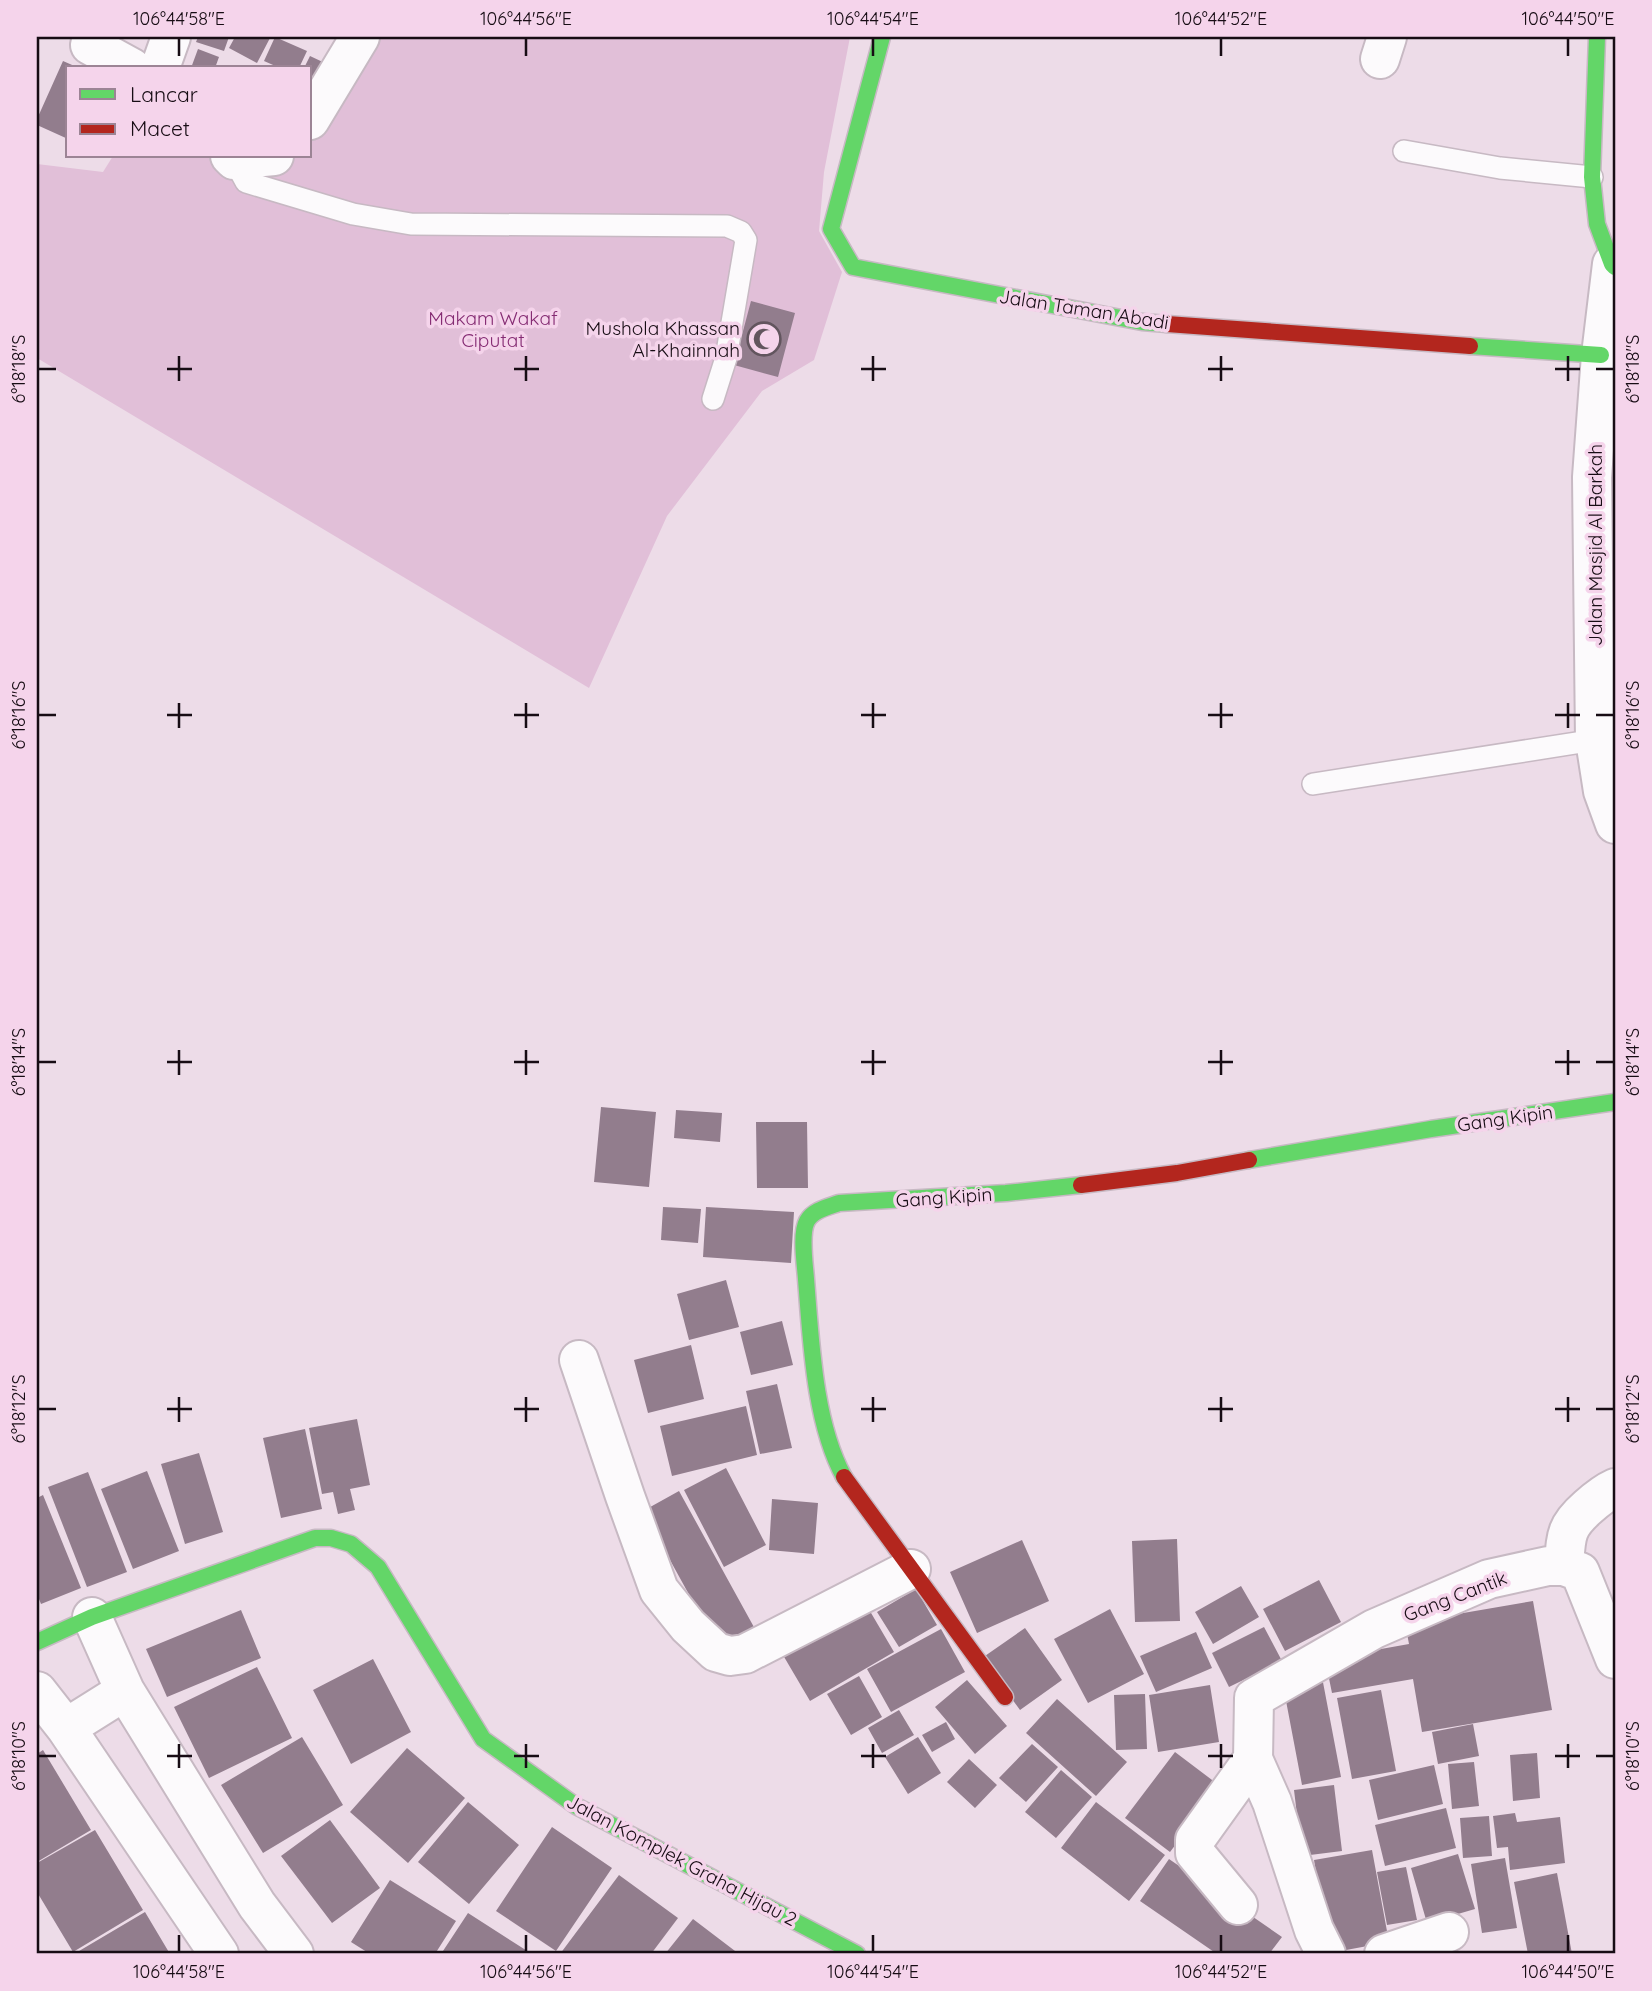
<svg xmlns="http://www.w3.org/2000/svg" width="1652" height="1991" font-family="Quicksand,sans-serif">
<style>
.green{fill:#e1bfd8}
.building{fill:#927d8d}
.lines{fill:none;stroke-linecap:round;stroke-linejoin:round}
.lane-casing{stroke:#c7b9c3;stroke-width:24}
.street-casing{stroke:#c7b9c3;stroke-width:42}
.fast-casing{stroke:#c7b9c3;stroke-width:19}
.jam-casing{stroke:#c7b9c3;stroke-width:19}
.lane{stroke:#fcfafc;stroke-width:21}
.street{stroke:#fcfafc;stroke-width:38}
.fast{stroke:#63d668;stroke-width:16}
.jam{stroke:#b3261e;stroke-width:16}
.ticks{fill:none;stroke:#170c14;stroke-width:2.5}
.labels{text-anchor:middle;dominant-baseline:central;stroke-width:7;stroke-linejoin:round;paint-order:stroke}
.street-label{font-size:19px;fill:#170c14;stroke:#f5d4eb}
.park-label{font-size:19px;fill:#852c73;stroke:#f5d4eb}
.poi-label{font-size:19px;fill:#170c14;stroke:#f5d4eb;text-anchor:end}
.neatline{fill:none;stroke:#170c14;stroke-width:2.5}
.ticks-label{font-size:18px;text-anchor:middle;fill:#170c14}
</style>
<rect width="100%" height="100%" fill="#eddce8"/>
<path class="green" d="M 363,37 L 850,37 L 824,172 L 819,231 L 842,272 L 814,360 L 762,391 L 667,516 L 589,688 L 37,358 L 37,164 L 103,172 L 113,156 L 310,156 L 310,125 Z"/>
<path class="building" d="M 198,37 L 229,37 L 224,51 L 196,42 Z
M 235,37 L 267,37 L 270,38 L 257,63 L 229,48 Z
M 275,37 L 307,51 L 299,68 L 280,68 L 264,61 Z
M 198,49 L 219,57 L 215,68 L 191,68 Z
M 310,56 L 327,64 L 318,85 L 310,82 L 310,68 L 304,68 Z
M 63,61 L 79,68 L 68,68 L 68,139 L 37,125 L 37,119 Z
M 751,301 L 795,313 L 778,377 L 734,365 Z
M 601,1107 L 656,1112 L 649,1187 L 594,1182 Z
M 676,1110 L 722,1113 L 720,1142 L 674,1138 Z
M 756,1122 L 807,1122 L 808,1188 L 757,1188 Z
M 663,1207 L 701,1209 L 698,1243 L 661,1240 Z
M 706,1207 L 794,1212 L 791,1263 L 703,1257 Z
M 726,1280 L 739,1327 L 689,1340 L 677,1294 Z
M 782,1321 L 793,1365 L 751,1375 L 740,1332 Z
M 691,1345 L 704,1399 L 648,1413 L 634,1360 Z
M 777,1384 L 792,1448 L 760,1454 L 746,1391 Z
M 746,1406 L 757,1455 L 672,1476 L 660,1426 Z
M 357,1419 L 370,1485 L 350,1489 L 355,1510 L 338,1514 L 333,1492 L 322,1494 L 309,1428 Z
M 305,1429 L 322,1509 L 281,1518 L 263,1438 Z
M 199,1453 L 223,1532 L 185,1544 L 161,1464 Z
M 726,1468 L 766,1545 L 724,1567 L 684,1490 Z
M 147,1471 L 179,1551 L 133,1569 L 101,1489 Z
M 88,1472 L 127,1572 L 87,1587 L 48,1487 Z
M 679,1491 L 755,1629 L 719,1649 L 643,1511 Z
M 43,1495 L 81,1588 L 41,1604 L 37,1594 L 37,1498 Z
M 772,1499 L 818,1503 L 814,1554 L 769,1550 Z
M 1177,1539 L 1180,1621 L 1135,1622 L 1132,1541 Z
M 1022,1540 L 1049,1601 L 977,1633 L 950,1572 Z
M 1319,1580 L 1341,1622 L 1285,1651 L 1263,1609 Z
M 1241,1586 L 1259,1617 L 1213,1644 L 1195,1612 Z
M 916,1589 L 937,1625 L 899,1647 L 877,1612 Z
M 864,1601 L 894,1652 L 810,1701 L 780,1650 Z
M 1533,1601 L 1552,1710 L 1422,1732 L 1413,1679 L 1332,1693 L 1325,1659 L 1409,1644 L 1405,1623 Z
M 1110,1609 L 1144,1674 L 1088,1703 L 1054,1639 Z
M 241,1610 L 261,1658 L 167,1697 L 146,1649 Z
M 1264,1627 L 1282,1661 L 1229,1687 L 1212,1653 Z
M 1025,1628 L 1062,1680 L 1020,1710 L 982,1658 Z
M 941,1629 L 965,1672 L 891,1712 L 867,1669 Z
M 1196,1632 L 1212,1668 L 1156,1692 L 1140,1656 Z
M 373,1659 L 411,1732 L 351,1764 L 313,1690 Z
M 257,1667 L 292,1738 L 209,1778 L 174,1707 Z
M 859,1676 L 882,1717 L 851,1735 L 827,1694 Z
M 1322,1677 L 1341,1777 L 1302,1785 L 1283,1685 Z
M 967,1680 L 1007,1726 L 975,1754 L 935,1707 Z
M 1210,1685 L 1219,1742 L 1158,1752 L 1149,1695 Z
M 1381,1690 L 1396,1771 L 1352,1779 L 1337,1698 Z
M 1145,1694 L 1147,1749 L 1116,1750 L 1114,1695 Z
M 1057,1699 L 1127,1762 L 1096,1796 L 1026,1733 Z
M 899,1710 L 914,1735 L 882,1753 L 868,1728 Z
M 946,1722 L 955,1739 L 932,1752 L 922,1735 Z
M 1473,1724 L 1479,1756 L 1438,1764 L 1432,1732 Z
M 302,1737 L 343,1805 L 263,1853 L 221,1785 Z
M 918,1737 L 941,1773 L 908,1794 L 885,1757 Z
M 1032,1744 L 1058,1767 L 1026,1802 L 999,1778 Z
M 407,1748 L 465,1798 L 408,1863 L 350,1812 Z
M 43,1750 L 91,1830 L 37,1862 L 37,1754 Z
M 1175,1752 L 1220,1786 L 1170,1852 L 1125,1818 Z
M 1537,1753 L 1540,1798 L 1513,1801 L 1510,1755 Z
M 969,1759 L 997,1785 L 975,1808 L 947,1782 Z
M 1474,1762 L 1479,1806 L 1452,1809 L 1448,1764 Z
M 1434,1765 L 1443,1804 L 1378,1820 L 1369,1780 Z
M 1061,1770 L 1092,1797 L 1056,1838 L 1025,1812 Z
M 1334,1785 L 1342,1851 L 1302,1856 L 1294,1790 Z
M 468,1802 L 519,1845 L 469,1904 L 418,1862 Z
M 1096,1802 L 1165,1855 L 1129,1901 L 1061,1848 Z
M 1446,1808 L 1456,1848 L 1385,1866 L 1375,1825 Z
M 1515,1813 L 1517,1822 L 1560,1817 L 1565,1863 L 1510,1870 L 1508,1847 L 1497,1848 L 1493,1816 Z
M 1489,1816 L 1492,1856 L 1463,1858 L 1460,1818 Z
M 330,1820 L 380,1888 L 332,1923 L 281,1856 Z
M 552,1827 L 612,1868 L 556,1951 L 496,1911 Z
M 95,1830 L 143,1910 L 73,1952 L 37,1892 L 37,1863 Z
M 1372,1850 L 1389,1942 L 1330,1953 L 1314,1860 Z
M 1458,1854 L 1475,1909 L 1427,1923 L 1411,1868 Z
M 1505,1858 L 1517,1928 L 1482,1933 L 1471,1864 Z
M 1169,1859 L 1282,1937 L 1269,1954 L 1217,1954 L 1140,1901 Z
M 1406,1867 L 1417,1920 L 1387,1925 L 1377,1872 Z
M 1557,1873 L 1572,1954 L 1528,1954 L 1514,1882 Z
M 619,1875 L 678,1918 L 651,1954 L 560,1954 Z
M 390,1880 L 456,1921 L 435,1954 L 370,1954 L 351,1942 Z
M 145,1912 L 170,1954 L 74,1954 Z
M 468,1913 L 532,1954 L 441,1954 Z
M 693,1919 L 739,1954 L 665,1954 Z"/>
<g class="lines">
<defs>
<path id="lane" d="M 1404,151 L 1500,168 L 1592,177
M 234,160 L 246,182 L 353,214 L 411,224 L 727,226 L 741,232 L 746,240 L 726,358 L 713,399
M 1313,784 L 1595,740"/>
<path id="street" d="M 90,45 L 132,68
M 1380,59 L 1387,37
M 160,68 L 171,37
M 310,120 L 360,37
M 230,156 L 234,160 L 274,156
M 1612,264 L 1601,355 L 1592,477 L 1595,740 L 1603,791 L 1615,824
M 579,1360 L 625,1496 L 659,1590 L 688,1626 L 716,1652 L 730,1656 L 745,1654 L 911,1569
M 1564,1566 C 1566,1536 1565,1527 1588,1507 C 1597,1499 1604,1493 1615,1488
M 92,1617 L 125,1691 L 257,1905 L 294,1954
M 37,1691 L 66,1728 L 219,1954
M 66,1728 L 125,1691
M 1238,1905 L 1195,1853 L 1195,1840 L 1253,1759
M 1326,1954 L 1314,1930 L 1272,1802 L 1253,1759 L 1254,1698 L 1374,1629 L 1489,1579 L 1548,1566 L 1564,1566 L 1580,1572 L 1615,1659
M 1384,1954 L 1449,1932"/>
<path id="fast" d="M 882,37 L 831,229 L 853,267 L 1142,322 L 1167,324
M 1597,37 L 1592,177 L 1597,224 L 1612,264 L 1615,267
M 1470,346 L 1601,355
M 1249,1160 L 1431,1129 L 1615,1102
M 844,1477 C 814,1422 811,1340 806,1279 C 805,1264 800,1234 807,1221 C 813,1210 828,1207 839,1203 L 1006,1193 L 1081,1185
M 37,1642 L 92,1617 L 315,1538 L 331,1538 L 351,1544 L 378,1567 L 483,1739 L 576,1806 L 857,1954"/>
<path id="jam" d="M 1167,324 L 1470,346
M 1081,1185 L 1177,1173 L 1249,1160
M 844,1477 L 1005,1697"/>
</defs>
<use href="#lane" class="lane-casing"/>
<use href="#street" class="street-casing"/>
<use href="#fast" class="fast-casing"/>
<use href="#jam" class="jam-casing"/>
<use href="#lane" class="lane"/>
<use href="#street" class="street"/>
<use href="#fast" class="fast"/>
<use href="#jam" class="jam"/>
</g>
<path class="ticks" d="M 179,38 L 179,56M 526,38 L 526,56M 873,38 L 873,56M 1221,38 L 1221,56M 1568,38 L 1568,56M 179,356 L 179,381M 526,356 L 526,381M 873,356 L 873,381M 1221,356 L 1221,381M 1568,356 L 1568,381M 38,369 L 56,369M 167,369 L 192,369M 514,369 L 539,369M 861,369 L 886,369M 1208,369 L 1233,369M 1555,369 L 1580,369M 1596,369 L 1614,369M 179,703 L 179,728M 526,703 L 526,728M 873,703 L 873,728M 1221,703 L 1221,728M 1568,703 L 1568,728M 38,715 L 56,715M 167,715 L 192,715M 514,715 L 539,715M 861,715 L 886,715M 1208,715 L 1233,715M 1555,715 L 1580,715M 1596,715 L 1614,715M 179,1050 L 179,1075M 526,1050 L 526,1075M 873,1050 L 873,1075M 1221,1050 L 1221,1075M 1568,1050 L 1568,1075M 38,1062 L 56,1062M 167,1062 L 192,1062M 514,1062 L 539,1062M 861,1062 L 886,1062M 1208,1062 L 1233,1062M 1555,1062 L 1580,1062M 1596,1062 L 1614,1062M 179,1397 L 179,1422M 526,1397 L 526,1422M 873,1397 L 873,1422M 1221,1397 L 1221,1422M 1568,1397 L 1568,1422M 38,1409 L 56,1409M 167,1409 L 192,1409M 514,1409 L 539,1409M 861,1409 L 886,1409M 1208,1409 L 1233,1409M 1555,1409 L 1580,1409M 1596,1409 L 1614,1409M 179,1744 L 179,1768M 526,1744 L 526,1768M 873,1744 L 873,1768M 1221,1744 L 1221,1768M 1568,1744 L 1568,1768M 38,1756 L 56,1756M 167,1756 L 192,1756M 514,1756 L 539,1756M 861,1756 L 886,1756M 1208,1756 L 1233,1756M 1555,1756 L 1580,1756M 1596,1756 L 1614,1756M 179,1935 L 179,1952M 526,1935 L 526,1952M 873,1935 L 873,1952M 1221,1935 L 1221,1952M 1568,1935 L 1568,1952"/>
<defs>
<symbol id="mosque-ring" viewBox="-11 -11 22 22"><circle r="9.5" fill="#f5d4eb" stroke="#62555e" stroke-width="1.5"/><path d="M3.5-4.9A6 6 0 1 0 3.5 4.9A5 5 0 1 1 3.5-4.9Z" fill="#62555e"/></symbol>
</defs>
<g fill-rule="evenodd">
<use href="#mosque-ring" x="745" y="320" width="38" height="38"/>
</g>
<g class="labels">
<g class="street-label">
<text transform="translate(1084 309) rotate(9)">Jalan Taman Abadi</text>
<text transform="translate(1595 545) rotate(-90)">Jalan Masjid Al Barkah</text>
<text transform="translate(1505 1118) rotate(-8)">Gang Kipin</text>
<text transform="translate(944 1197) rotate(-4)">Gang Kipin</text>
<text transform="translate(1455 1596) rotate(-21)">Gang Cantik</text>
<text transform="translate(682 1860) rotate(28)">Jalan Komplek Graha Hijau 2</text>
</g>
<g class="park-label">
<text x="493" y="318">Makam Wakaf<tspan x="493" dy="22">Ciputat</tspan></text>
</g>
<g class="poi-label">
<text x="740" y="328">Mushola Khassan<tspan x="740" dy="22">Al-Khainnah</tspan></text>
</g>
</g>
<rect width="1652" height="1991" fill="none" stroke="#f5d4eb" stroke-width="77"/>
<rect x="66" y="66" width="245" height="91" fill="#f5d4eb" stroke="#9c8495" stroke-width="2"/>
<rect x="80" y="89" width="35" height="10" fill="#63d668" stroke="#9c8495" stroke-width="2"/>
<text x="130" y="102" font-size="21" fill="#170c14">Lancar</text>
<rect x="80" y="124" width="35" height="10" fill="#b3261e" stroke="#9c8495" stroke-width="2"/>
<text x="130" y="136" font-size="21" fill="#170c14">Macet</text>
<rect x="38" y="38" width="1576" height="1914" class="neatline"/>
<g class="ticks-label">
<text x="179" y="25">106°44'58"E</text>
<text x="526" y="25">106°44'56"E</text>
<text x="873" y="25">106°44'54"E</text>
<text x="1221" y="25">106°44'52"E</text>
<text x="1568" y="25">106°44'50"E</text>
<text transform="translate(1633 369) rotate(-90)" y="6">6°18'18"S</text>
<text transform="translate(19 369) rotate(-90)" y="6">6°18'18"S</text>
<text transform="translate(1633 715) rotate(-90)" y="6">6°18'16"S</text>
<text transform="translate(19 715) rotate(-90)" y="6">6°18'16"S</text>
<text transform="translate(1633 1062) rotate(-90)" y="6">6°18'14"S</text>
<text transform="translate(19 1062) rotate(-90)" y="6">6°18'14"S</text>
<text transform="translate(1633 1409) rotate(-90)" y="6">6°18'12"S</text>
<text transform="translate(19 1409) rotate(-90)" y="6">6°18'12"S</text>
<text transform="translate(1633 1756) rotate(-90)" y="6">6°18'10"S</text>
<text transform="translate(19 1756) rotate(-90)" y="6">6°18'10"S</text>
<text x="179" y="1978">106°44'58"E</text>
<text x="526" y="1978">106°44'56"E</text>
<text x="873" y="1978">106°44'54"E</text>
<text x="1221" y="1978">106°44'52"E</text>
<text x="1568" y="1978">106°44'50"E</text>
</g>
</svg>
